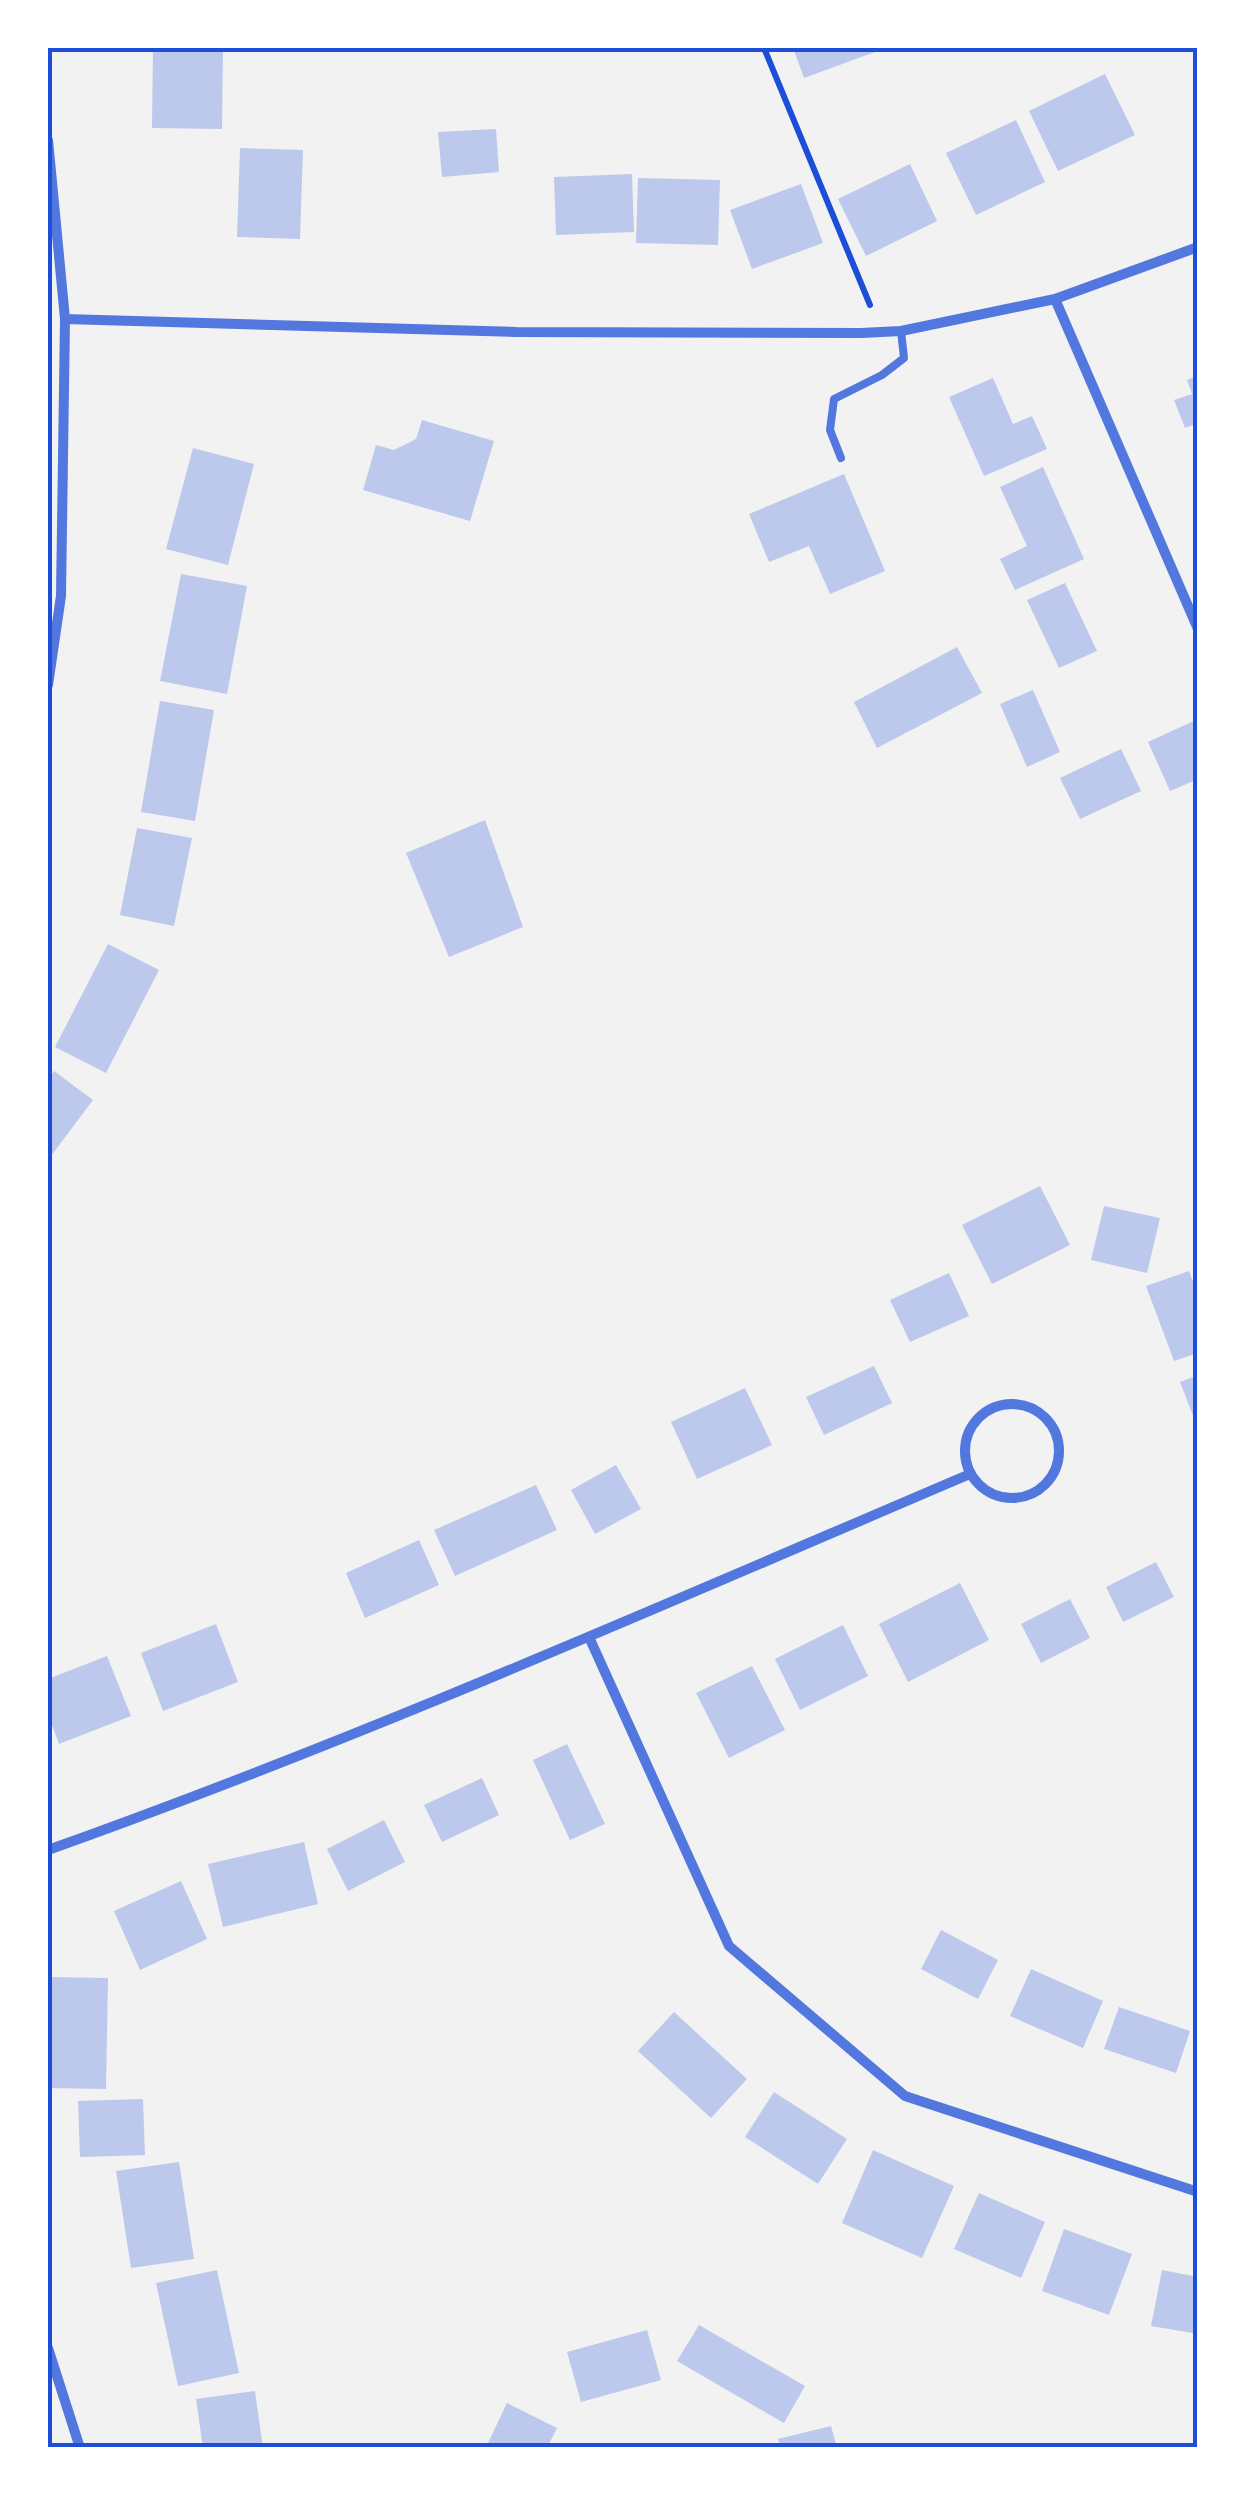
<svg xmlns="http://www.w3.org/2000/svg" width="1245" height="2495" font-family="Jost,sans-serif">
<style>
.building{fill:#bdc9ec}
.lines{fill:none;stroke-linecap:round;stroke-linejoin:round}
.path{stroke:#1d4ed8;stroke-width:6}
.service{stroke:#5277de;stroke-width:8}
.minor{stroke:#5277de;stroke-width:10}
.neatline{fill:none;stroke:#1d4ed8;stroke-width:4}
</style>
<rect width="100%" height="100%" fill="#f2f2f2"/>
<path class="building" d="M 153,48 L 223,49 L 222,129 L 152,128 Z
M 793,48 L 886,48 L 804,78 Z
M 1105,74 L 1135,135 L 1058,171 L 1029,111 Z
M 1016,120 L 1045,182 L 976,215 L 946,153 Z
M 496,129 L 499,172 L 442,177 L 438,132 Z
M 240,148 L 303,150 L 300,239 L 237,237 Z
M 910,164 L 937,221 L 866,256 L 838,199 Z
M 632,174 L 634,232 L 556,235 L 554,177 Z
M 638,178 L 720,180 L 718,245 L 636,243 Z
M 801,184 L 823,243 L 752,269 L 730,210 Z
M 1198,375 L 1198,423 L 1185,428 L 1174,400 L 1192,394 L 1187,380 Z
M 993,378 L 1013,424 L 1032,416 L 1047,449 L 984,476 L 949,397 Z
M 422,420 L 494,441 L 470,521 L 363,490 L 376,445 L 394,450 L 416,439 Z
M 193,448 L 254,464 L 228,565 L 166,549 Z
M 1043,467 L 1084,559 L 1015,590 L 1000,559 L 1027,546 L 1000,487 Z
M 844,474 L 885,571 L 830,594 L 809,546 L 769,562 L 749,514 Z
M 181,574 L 247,586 L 227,694 L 160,681 Z
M 1065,583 L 1097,651 L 1059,668 L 1027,600 Z
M 957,647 L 982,693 L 877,748 L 854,702 Z
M 1033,690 L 1060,752 L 1027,767 L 1000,704 Z
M 160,701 L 214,710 L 195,821 L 141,812 Z
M 1198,719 L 1198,779 L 1170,791 L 1148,742 Z
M 1121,749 L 1141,791 L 1080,819 L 1060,778 Z
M 485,820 L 523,927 L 449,957 L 406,853 Z
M 137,828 L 192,838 L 174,926 L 120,915 Z
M 108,944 L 159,970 L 106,1073 L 55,1047 Z
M 54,1071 L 93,1100 L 48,1160 L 48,1081 Z
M 1040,1186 L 1070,1245 L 992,1284 L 962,1225 Z
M 1104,1206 L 1160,1218 L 1147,1273 L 1091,1260 Z
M 1189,1271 L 1198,1295 L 1198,1353 L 1174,1361 L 1146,1286 Z
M 949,1273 L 969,1316 L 910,1342 L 890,1300 Z
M 874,1366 L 892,1403 L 824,1435 L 806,1397 Z
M 1198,1375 L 1198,1426 L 1197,1426 L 1180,1382 Z
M 745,1388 L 772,1445 L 697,1479 L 671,1422 Z
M 616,1465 L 641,1509 L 595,1534 L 571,1490 Z
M 536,1485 L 557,1530 L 455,1576 L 434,1530 Z
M 419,1540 L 439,1585 L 365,1618 L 346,1573 Z
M 1156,1562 L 1174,1597 L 1123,1622 L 1106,1587 Z
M 960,1583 L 989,1640 L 908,1682 L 879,1624 Z
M 1070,1599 L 1090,1638 L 1041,1663 L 1021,1624 Z
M 216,1624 L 238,1682 L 163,1711 L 141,1653 Z
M 843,1625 L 868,1676 L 800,1710 L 775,1659 Z
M 107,1656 L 131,1716 L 59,1744 L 48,1714 L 48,1679 Z
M 752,1666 L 785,1730 L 729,1758 L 696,1693 Z
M 567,1744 L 605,1824 L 570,1840 L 533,1760 Z
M 482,1778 L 499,1815 L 442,1842 L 424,1805 Z
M 384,1820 L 405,1862 L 348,1891 L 327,1849 Z
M 304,1842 L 318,1904 L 223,1927 L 208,1864 Z
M 181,1881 L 207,1939 L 140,1970 L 114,1911 Z
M 941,1930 L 998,1960 L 978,1999 L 921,1969 Z
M 1031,1969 L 1103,2001 L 1083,2048 L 1010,2016 Z
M 48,1977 L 108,1978 L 106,2089 L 48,2088 Z
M 1119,2007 L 1190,2031 L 1176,2073 L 1104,2049 Z
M 674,2012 L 747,2079 L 711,2118 L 638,2051 Z
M 774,2092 L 847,2139 L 818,2184 L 745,2137 Z
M 143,2099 L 145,2155 L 80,2157 L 78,2101 Z
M 873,2150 L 954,2186 L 922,2258 L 842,2223 Z
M 179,2162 L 194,2259 L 131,2268 L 116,2171 Z
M 979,2193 L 1045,2222 L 1021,2278 L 954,2249 Z
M 1064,2229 L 1132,2254 L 1109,2315 L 1042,2291 Z
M 217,2270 L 239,2373 L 178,2386 L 156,2283 Z
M 1162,2270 L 1198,2277 L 1198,2334 L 1151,2326 Z
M 699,2325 L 805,2386 L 784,2423 L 677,2361 Z
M 647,2330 L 661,2380 L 581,2402 L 567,2352 Z
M 255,2391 L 263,2448 L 203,2448 L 196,2399 Z
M 507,2403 L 557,2428 L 547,2448 L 498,2448 L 488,2443 Z
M 831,2426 L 837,2448 L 781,2448 L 778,2439 Z"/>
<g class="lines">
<path class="path" d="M 764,48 L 870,305"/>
<path class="service" d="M 841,458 L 830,430 L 834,399 L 882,375 L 904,358 L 901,331"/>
<path class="minor" d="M 48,140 L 65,319 L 61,596 L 48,685
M 1055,299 L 1198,629
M 65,319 L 516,332 L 861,333 L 901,331 L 1055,299 L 1198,247
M965 1451a47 47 0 1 1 94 0a47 47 0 1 1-94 0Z
M 589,1637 L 729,1946 L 905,2096 L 1198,2192
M 48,1850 C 360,1739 665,1604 970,1474
M 48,2348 L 80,2448"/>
</g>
<rect width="1245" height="2495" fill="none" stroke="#ffffff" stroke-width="100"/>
<rect x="50" y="50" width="1145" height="2395" class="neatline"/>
</svg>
